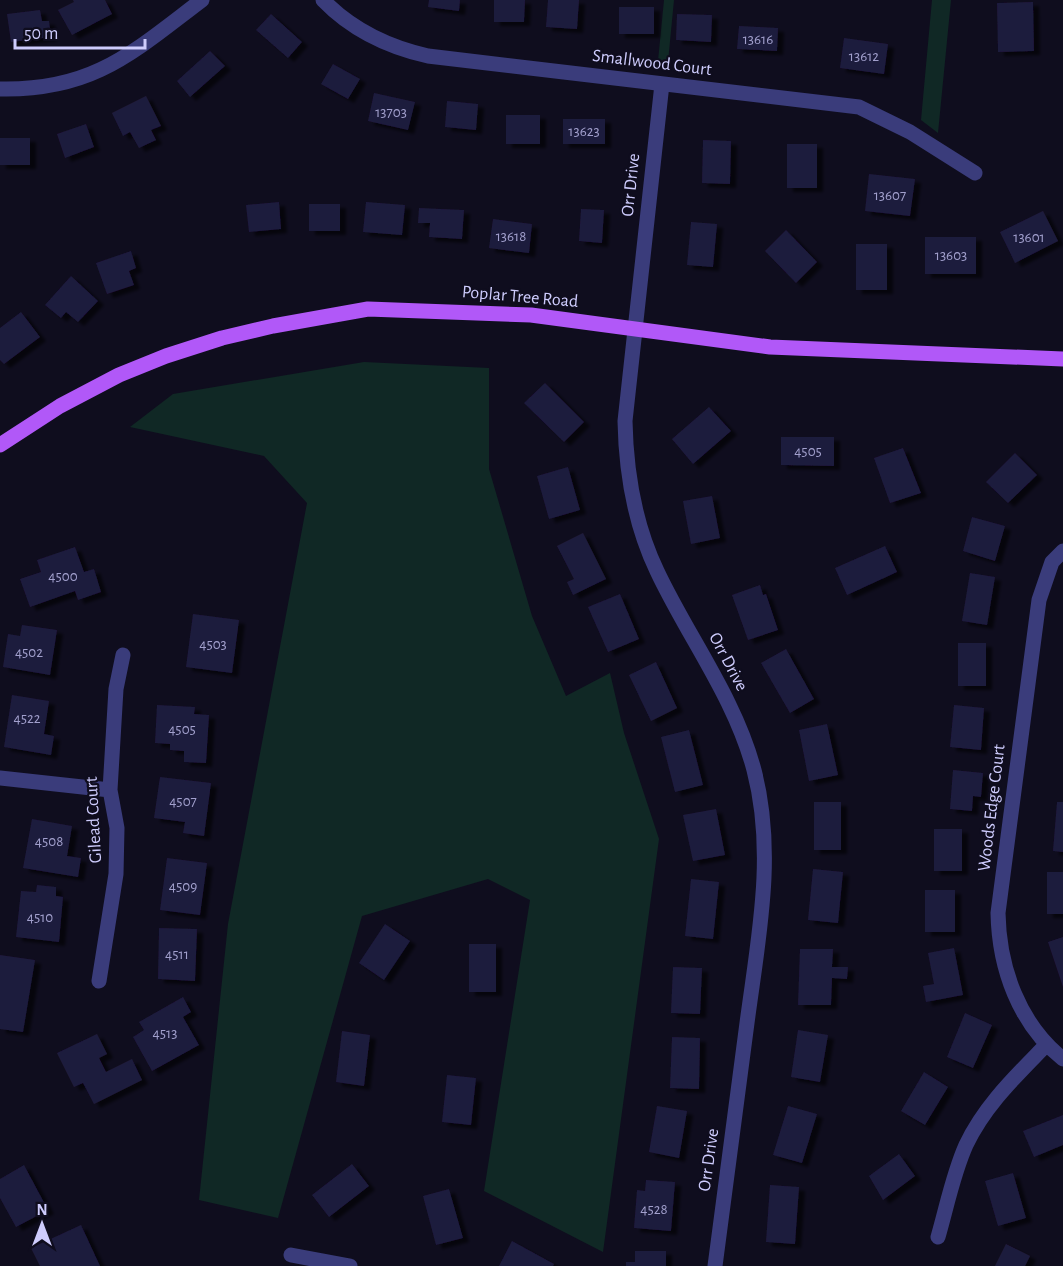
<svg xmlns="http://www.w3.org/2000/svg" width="1063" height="1266" font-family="'Alegreya Sans',sans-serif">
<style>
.green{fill:#102825}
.building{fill:#1f1a3e;filter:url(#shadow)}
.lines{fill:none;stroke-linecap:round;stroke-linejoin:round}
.minor{stroke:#3a3c7b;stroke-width:15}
.major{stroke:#b158f8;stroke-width:15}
.labels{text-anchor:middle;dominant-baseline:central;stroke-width:4.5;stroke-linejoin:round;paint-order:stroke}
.number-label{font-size:15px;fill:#a2a0cd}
.street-label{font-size:18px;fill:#ceccfd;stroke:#0f0d1e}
</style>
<defs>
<filter id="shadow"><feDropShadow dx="6" dy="4" stdDeviation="1.5" flood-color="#0009"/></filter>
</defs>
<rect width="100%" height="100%" fill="#0f0d1e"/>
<path class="green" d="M 664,0 L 674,0 L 668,62 L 658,61 Z
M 932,0 L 951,0 L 938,133 L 921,120 Z
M 364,362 L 489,368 L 489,469 L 532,616 L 566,696 L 610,673 L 624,733 L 659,839 L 603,1252 L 484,1191 L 530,900 L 488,879 L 362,916 L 278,1218 L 199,1200 L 228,924 L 307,503 L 264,456 L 130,427 L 173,394 Z"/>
<path class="building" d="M 73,0 L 105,0 L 112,14 L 72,35 L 58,10 L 74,2 Z
M 429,0 L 460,0 L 459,11 L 428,7 Z
M 494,0 L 525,0 L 524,22 L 494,22 Z
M 548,0 L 579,0 L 577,29 L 546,27 Z
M 1033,2 L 1034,51 L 998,52 L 997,3 Z
M 619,7 L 654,7 L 654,34 L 619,34 Z
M 40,10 L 42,21 L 49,21 L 51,37 L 11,42 L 7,14 Z
M 271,14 L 302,42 L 288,58 L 256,30 Z
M 677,14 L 712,15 L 711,42 L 676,40 Z
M 739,26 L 778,28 L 777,51 L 737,49 Z
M 844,38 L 888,44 L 884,74 L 840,68 Z
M 210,51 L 225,66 L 190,97 L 177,81 Z
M 333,64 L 360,79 L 348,99 L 321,84 Z
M 374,93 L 415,102 L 408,130 L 368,121 Z
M 146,96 L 161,126 L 151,130 L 156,140 L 139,148 L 130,132 L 123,136 L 112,113 Z
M 447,101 L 478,104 L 476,130 L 445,127 Z
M 506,115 L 540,115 L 540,144 L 506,144 Z
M 563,119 L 605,119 L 605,144 L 563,144 Z
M 86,124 L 94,147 L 65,158 L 57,134 Z
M 0,138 L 30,138 L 30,165 L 0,165 Z
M 703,140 L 731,141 L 730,184 L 702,183 Z
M 787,144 L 817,144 L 817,188 L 787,188 Z
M 869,174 L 915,179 L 910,216 L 865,211 Z
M 279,202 L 281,229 L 249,232 L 246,205 Z
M 366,202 L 405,205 L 402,235 L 363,232 Z
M 309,204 L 340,204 L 340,231 L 309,231 Z
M 419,208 L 464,210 L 462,239 L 429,237 L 430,223 L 418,223 Z
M 581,209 L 604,210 L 602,243 L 579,241 Z
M 1043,211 L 1058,241 L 1015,263 L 1000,232 Z
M 493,219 L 532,224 L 529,253 L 489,248 Z
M 691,222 L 717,224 L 713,267 L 687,265 Z
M 786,230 L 817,262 L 796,283 L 765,251 Z
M 925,237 L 976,237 L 976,274 L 925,274 Z
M 856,244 L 887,244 L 887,290 L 856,290 Z
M 131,251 L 136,268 L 129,271 L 134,285 L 107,294 L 96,263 Z
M 71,276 L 98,301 L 78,322 L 66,312 L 61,318 L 45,305 Z
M 21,312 L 40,337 L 4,364 L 0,360 L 0,328 Z
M 545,383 L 584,422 L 564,442 L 524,403 Z
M 709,407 L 731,431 L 693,464 L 672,439 Z
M 781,437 L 834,437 L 834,466 L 781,465 Z
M 903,448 L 921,493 L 890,503 L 874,458 Z
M 1015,453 L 1037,475 L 1008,503 L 986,482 Z
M 568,467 L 580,510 L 549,519 L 537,476 Z
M 712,496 L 720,538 L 691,544 L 683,501 Z
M 972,517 L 1005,526 L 995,561 L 963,551 Z
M 583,533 L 606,579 L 573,595 L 567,582 L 574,579 L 557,546 Z
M 885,546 L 897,572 L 847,595 L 835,568 Z
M 75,547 L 84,572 L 94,569 L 101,592 L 78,600 L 75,591 L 30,607 L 20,579 L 41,572 L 37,560 Z
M 970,573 L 995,577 L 987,625 L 962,621 Z
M 760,585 L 763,595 L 766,594 L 778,630 L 748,640 L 732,595 Z
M 620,594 L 639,639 L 608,652 L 588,607 Z
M 193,614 L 239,620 L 232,673 L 186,667 Z
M 22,625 L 57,630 L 50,675 L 3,667 L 8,634 L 20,636 Z
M 958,643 L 986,643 L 986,686 L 958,686 Z
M 786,649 L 814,699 L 790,713 L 761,663 Z
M 656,662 L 677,708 L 651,721 L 629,675 Z
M 12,695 L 49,701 L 44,734 L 54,736 L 51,755 L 4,747 Z
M 157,705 L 195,707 L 194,714 L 209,715 L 206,763 L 184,762 L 184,751 L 170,750 L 170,744 L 155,743 Z
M 954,705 L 984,708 L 981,750 L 950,747 Z
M 827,724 L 838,775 L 809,781 L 799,730 Z
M 689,730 L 703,785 L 675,792 L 661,737 Z
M 953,770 L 983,773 L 981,797 L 973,796 L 972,811 L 950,809 Z
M 160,777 L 211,783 L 204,836 L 183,833 L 185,822 L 154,818 Z
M 814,802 L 841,802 L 841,850 L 814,850 Z
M 1057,802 L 1063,802 L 1063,852 L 1053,851 Z
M 716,809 L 725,855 L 693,861 L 683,815 Z
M 32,819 L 72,826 L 67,856 L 81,858 L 78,877 L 23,868 Z
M 934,829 L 962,829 L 962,871 L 934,871 Z
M 167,858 L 207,863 L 200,915 L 160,910 Z
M 813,869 L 843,872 L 838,923 L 808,920 Z
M 1047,872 L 1063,872 L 1063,914 L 1047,914 Z
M 691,879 L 719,882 L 713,939 L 685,936 Z
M 37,885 L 56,887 L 56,896 L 63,897 L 59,942 L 16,937 L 21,891 L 36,892 Z
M 925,890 L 955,890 L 955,932 L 925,932 Z
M 385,924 L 410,941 L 384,980 L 359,963 Z
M 159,928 L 197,929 L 195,981 L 158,979 Z
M 1063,937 L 1063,987 L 1048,942 Z
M 469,944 L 496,944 L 496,992 L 469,992 Z
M 954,948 L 963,995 L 926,1002 L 923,986 L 934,984 L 928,953 Z
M 800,949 L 833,949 L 832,967 L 848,967 L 847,979 L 832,978 L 831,1005 L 798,1005 Z
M 0,955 L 35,960 L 23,1032 L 0,1029 Z
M 673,967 L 702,968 L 700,1014 L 671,1013 Z
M 183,997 L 191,1012 L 183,1017 L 199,1045 L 152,1071 L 133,1037 L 144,1030 L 139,1022 Z
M 965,1013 L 992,1025 L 973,1068 L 947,1057 Z
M 798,1030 L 828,1035 L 820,1082 L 791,1077 Z
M 342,1031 L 370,1035 L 364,1086 L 336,1082 Z
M 97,1034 L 107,1054 L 99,1058 L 106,1072 L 132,1059 L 142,1080 L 94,1104 L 83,1083 L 74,1087 L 57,1053 Z
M 672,1037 L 700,1038 L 699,1089 L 670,1088 Z
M 924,1072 L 948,1087 L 925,1125 L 901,1111 Z
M 447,1075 L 476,1078 L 471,1125 L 442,1122 Z
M 657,1106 L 687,1111 L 679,1158 L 649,1152 Z
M 788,1106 L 817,1114 L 802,1163 L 773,1155 Z
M 1063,1115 L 1063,1145 L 1034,1157 L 1023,1131 Z
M 899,1154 L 915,1176 L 883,1200 L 869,1176 Z
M 352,1164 L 369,1186 L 329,1217 L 312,1195 Z
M 24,1165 L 48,1210 L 16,1227 L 0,1198 L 0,1179 Z
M 1013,1173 L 1026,1218 L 998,1226 L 985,1181 Z
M 646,1180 L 675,1182 L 671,1231 L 634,1228 L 637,1190 L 645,1191 Z
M 770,1185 L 799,1187 L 795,1244 L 766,1242 Z
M 449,1189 L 463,1238 L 436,1245 L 423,1196 Z
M 81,1225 L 100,1266 L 40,1266 L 31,1248 Z
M 512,1241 L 554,1264 L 553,1266 L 499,1266 Z
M 1006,1244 L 1030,1256 L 1025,1266 L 995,1266 Z
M 635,1251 L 666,1251 L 666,1266 L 626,1266 L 626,1262 L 635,1262 Z"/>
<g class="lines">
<path class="minor" d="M 323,0 C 352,30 388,47 428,56 L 859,107 L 910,132 L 975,173
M 662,84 L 625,421 C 626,473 634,523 657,571 C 688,637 735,698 754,770 C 776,854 758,939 747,1023 C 736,1104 726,1185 715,1266
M 0,89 C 93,91 132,53 202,0
M 1063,551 L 1052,562 L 1039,600 L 998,913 C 999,968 1019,1024 1063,1059
M 0,778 L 110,790
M 99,981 L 116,874 L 117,828 L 110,790 L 116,689 L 123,655
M 938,1237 C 947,1206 953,1174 966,1145 C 985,1105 1016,1076 1046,1045
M 291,1255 L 350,1266"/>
<path class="major" d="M 0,445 L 60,406 L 119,375 L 166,356 L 222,338 L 273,326 L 368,309 L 531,315 L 770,347 L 1063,359"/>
</g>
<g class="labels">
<g class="number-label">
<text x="758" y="39">13616</text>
<text x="864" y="56">13612</text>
<text x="391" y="112">13703</text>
<text x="584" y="131">13623</text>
<text x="890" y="195">13607</text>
<text x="511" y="236">13618</text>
<text x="1029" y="237">13601</text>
<text x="951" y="255">13603</text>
<text x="808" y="451">4505</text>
<text x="63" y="576">4500</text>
<text x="213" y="644">4503</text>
<text x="29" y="652">4502</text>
<text x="27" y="718">4522</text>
<text x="182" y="729">4505</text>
<text x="183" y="801">4507</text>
<text x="49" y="841">4508</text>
<text x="183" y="886">4509</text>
<text x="40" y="917">4510</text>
<text x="177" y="954">4511</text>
<text x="165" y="1033">4513</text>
<text x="654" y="1209">4528</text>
</g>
<g class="street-label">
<text transform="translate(652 63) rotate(7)">Smallwood Court</text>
<text transform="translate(631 185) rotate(-84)">Orr Drive</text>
<text transform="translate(520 297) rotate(5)">Poplar Tree Road</text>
<text transform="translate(728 662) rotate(62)">Orr Drive</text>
<text transform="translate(992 808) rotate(-83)">Woods Edge Court</text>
<text transform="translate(94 820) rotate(-93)">Gilead Court</text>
<text transform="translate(709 1160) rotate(-82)">Orr Drive</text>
</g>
</g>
<g transform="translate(42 1224)" stroke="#0f0d1e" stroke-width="4.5" paint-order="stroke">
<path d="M0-4.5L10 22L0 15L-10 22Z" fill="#ceccfd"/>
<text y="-9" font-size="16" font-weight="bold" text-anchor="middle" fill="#ceccfd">N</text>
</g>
<path d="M15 39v9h130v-9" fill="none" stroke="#ceccfd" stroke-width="3"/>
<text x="24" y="39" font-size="18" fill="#ceccfd" stroke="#0f0d1e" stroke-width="4.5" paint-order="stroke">50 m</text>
</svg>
